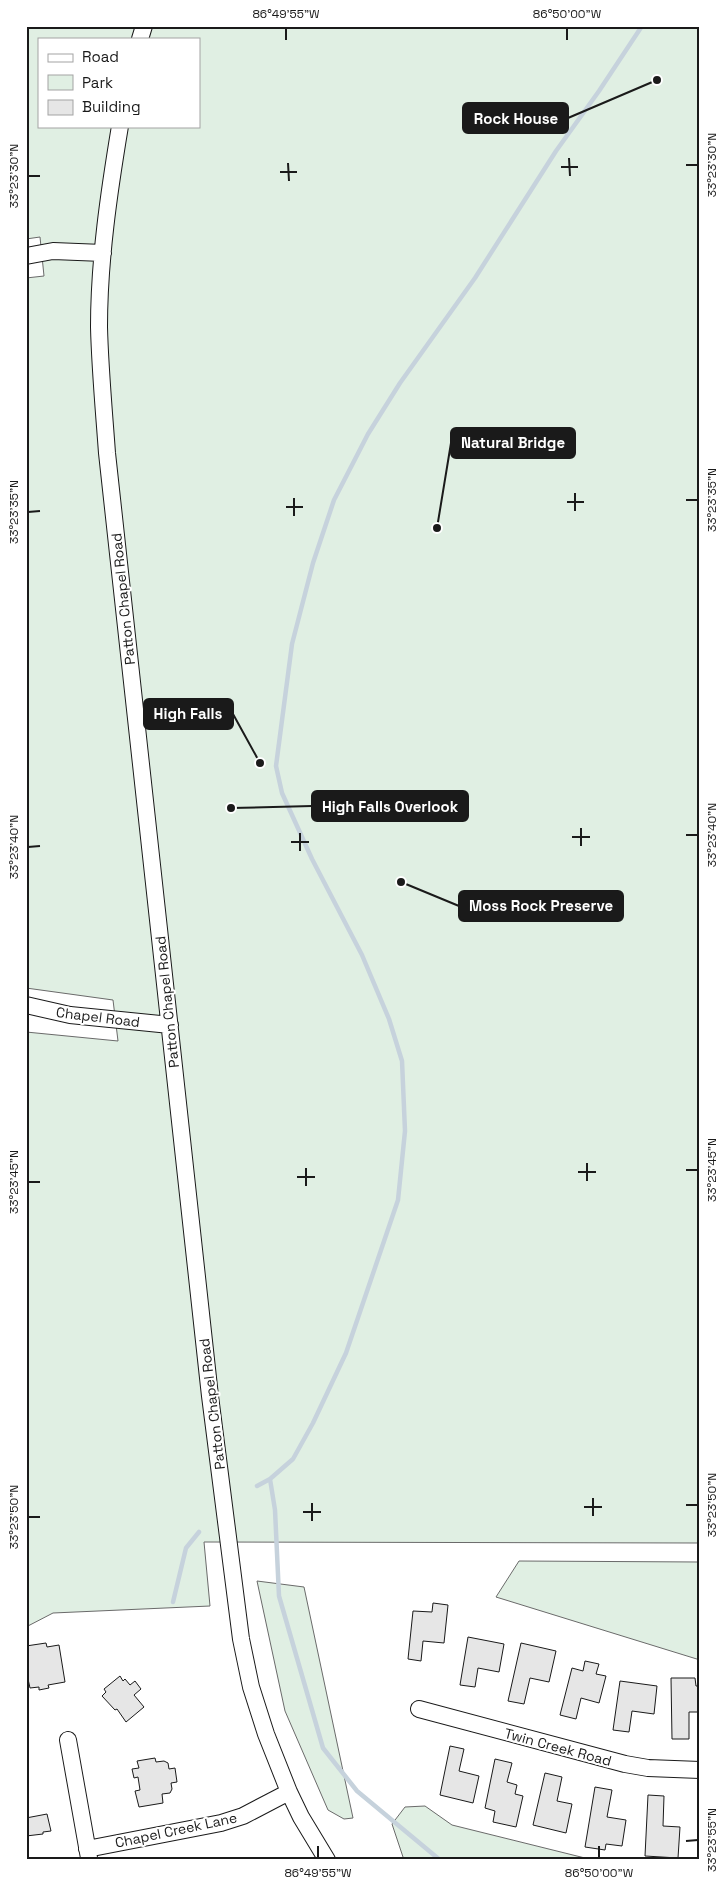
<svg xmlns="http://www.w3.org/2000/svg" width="726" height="1886" font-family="'Space Grotesk',sans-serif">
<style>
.green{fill:#e0efe3;stroke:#6a6a6a;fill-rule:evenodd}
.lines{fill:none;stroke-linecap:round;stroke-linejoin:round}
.stream{stroke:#c6d2dc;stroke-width:4.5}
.building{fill:#e6e6e6;stroke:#1a1a1a}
.minor-casing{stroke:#1a1a1a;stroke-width:18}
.minor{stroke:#fff;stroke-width:16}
.ticks{fill:none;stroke:#1a1a1a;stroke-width:2}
.labels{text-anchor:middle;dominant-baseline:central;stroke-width:4;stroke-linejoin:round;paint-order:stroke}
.street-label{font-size:14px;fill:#1a1a1a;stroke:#fff}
.leader{fill:none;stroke:#1a1a1a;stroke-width:2}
.callout-dot{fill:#1a1a1a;stroke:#fff;stroke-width:2}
.callout{fill:#1a1a1a;stroke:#1a1a1a;stroke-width:2}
.callout-label{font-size:15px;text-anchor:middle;font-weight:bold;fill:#fff}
.neatline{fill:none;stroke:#1a1a1a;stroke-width:2}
.ticks-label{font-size:12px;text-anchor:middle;fill:#1a1a1a}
</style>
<rect width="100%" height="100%" fill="#fff"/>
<path class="green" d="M 26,26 L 700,26 L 700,1543 L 204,1542 L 210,1606 L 53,1613 L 26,1627 L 26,1032 L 118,1041 L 113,1000 L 26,988 L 26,278 L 44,276 L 40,237 L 26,239 ZM 39,39 L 199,39 L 199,126 L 39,126 Z
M 519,1561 L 700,1562 L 700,1660 L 496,1597 Z
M 257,1581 L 304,1587 L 353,1818 L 344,1819 L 328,1810 L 285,1711 Z
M 425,1806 L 452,1825 L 593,1860 L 404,1860 L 392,1824 L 405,1807 Z"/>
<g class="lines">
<path class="stream" d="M 270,1479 L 275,1510 L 279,1596 L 323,1748 L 357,1791 L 440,1860
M 257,1486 L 270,1479 L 293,1459 L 313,1423 L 346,1353 L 398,1200 L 405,1131 L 402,1061 L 389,1019 L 362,955 L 312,859 L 282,793 L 276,766 L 292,644 L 313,563 L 334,500 L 368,434 L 400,383 L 475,278 L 556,151 L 599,91 L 642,26
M 173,1602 L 186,1548 L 199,1532"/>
</g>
<path class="building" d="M 433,1603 L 448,1605 L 444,1643 L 423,1641 L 421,1661 L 408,1659 L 413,1611 L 432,1612 Z
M 468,1637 L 504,1644 L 499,1672 L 478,1668 L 475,1687 L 460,1685 Z
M 46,1643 L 47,1647 L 59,1645 L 65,1682 L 48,1685 L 49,1688 L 39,1690 L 39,1687 L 30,1688 L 26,1670 L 26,1646 Z
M 521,1643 L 556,1651 L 549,1682 L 530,1678 L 524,1704 L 508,1701 Z
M 585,1661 L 599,1664 L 596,1674 L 606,1676 L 599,1703 L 581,1698 L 576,1719 L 560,1715 L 572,1668 L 583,1671 Z
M 120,1676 L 123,1681 L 125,1679 L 130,1685 L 135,1681 L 141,1689 L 134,1695 L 144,1707 L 126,1722 L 117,1709 L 115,1710 L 102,1696 L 106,1692 L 104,1689 Z
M 671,1678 L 695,1678 L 696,1686 L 700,1686 L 700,1712 L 689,1712 L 689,1739 L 672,1739 Z
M 620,1681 L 657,1686 L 654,1714 L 632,1711 L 629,1732 L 613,1730 Z
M 450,1746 L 464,1749 L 459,1771 L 479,1776 L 473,1803 L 440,1795 Z
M 155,1758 L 156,1762 L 164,1761 L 168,1763 L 169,1769 L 175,1768 L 177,1782 L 171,1783 L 172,1789 L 170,1793 L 162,1794 L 163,1803 L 139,1807 L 135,1791 L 140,1790 L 138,1777 L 134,1778 L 132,1769 L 139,1768 L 137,1761 Z
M 495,1759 L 512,1763 L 507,1782 L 517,1785 L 515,1794 L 523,1796 L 516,1827 L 493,1822 L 495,1811 L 485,1808 Z
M 545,1773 L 562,1777 L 557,1801 L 572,1804 L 566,1833 L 533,1825 Z
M 595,1787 L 612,1790 L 607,1817 L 626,1820 L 622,1846 L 606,1844 L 605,1850 L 585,1847 Z
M 648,1795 L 664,1796 L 663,1826 L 680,1827 L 678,1858 L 645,1856 Z
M 47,1814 L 51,1831 L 43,1832 L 43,1834 L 26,1836 L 26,1818 Z"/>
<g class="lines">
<defs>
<path id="minor" d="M 140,39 L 144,26
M 120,126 C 109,192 99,260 99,327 C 100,369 104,411 107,453 L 210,1396 L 241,1639 L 251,1687 L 266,1734 L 289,1792 L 301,1817 L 327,1860
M 26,256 L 53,251 L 103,253
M 26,1005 L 70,1015 L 170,1025
M 419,1709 L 625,1764 L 648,1768 L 700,1770
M 68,1740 L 89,1858
M 87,1849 L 221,1823 L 243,1816 L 289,1792"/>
</defs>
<use href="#minor" class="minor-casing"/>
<use href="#minor" class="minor"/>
</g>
<path class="ticks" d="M 286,28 L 286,40M 567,28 L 567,40M 569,158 L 570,176M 288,163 L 289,181M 686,165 L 698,165M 561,167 L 578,167M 280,172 L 297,172M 28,176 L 40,176M 575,493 L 575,511M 294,498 L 294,516M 686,500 L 698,500M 567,502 L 584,502M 286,507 L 303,507M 28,512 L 40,511M 581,828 L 581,846M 300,833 L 300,851M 686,835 L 698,835M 572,837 L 590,837M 291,842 L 309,842M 28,847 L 40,846M 587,1163 L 587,1181M 306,1168 L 306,1186M 686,1170 L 698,1170M 578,1172 L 596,1172M 297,1177 L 315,1177M 28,1182 L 40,1182M 593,1498 L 593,1516M 312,1503 L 312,1521M 686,1505 L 698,1505M 584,1507 L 602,1507M 303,1512 L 321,1512M 28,1517 L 40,1517M 686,1841 L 698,1840M 318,1846 L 318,1858M 599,1846 L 599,1858"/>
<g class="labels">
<g class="street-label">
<text transform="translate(123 599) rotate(-96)">Patton Chapel Road</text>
<text transform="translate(167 1002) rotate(-96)">Patton Chapel Road</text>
<text transform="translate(98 1017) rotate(7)">Chapel Road</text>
<text transform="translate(212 1404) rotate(-97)">Patton Chapel Road</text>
<text transform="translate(558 1747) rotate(15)">Twin Creek Road</text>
<text transform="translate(176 1830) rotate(-12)">Chapel Creek Lane</text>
</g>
</g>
<path class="leader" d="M657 80L568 118M437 528L451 443M260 763L233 714M231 808L312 806M401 882L459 906"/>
<g class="callout-dot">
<circle cx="657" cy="80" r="5"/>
<circle cx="437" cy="528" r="5"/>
<circle cx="260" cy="763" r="5"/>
<circle cx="231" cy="808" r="5"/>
<circle cx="401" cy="882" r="5"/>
</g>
<g class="callout">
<rect x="463" y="103" width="105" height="30" rx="5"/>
<rect x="451" y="428" width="124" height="30" rx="5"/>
<rect x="144" y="699" width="89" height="30" rx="5"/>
<rect x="312" y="791" width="156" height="30" rx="5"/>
<rect x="459" y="891" width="164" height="30" rx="5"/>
</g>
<g class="callout-label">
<text x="516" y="124">Rock House</text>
<text x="513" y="448">Natural Bridge</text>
<text x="188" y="719">High Falls</text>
<text x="390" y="812">High Falls Overlook</text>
<text x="541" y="911">Moss Rock Preserve</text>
</g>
<rect width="726" height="1886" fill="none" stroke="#ffffff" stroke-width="55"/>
<rect x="38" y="38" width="162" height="90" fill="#ffffff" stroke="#a3a3a3"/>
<rect x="48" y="54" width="25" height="8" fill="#ffffff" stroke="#a3a3a3"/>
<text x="82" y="62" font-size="15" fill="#1a1a1a">Road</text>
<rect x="48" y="75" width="25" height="15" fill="#e0efe3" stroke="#a3a3a3"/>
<text x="82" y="88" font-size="15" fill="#1a1a1a">Park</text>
<rect x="48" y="100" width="25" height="15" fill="#e6e6e6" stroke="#a3a3a3"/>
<text x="82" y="112" font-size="15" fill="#1a1a1a">Building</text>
<rect x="28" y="28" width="670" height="1830" class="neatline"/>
<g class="ticks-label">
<text x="286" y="18">86°49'55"W</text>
<text x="567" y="18">86°50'00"W</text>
<text transform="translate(712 165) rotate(-90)" y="4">33°23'30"N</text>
<text transform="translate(14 176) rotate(-90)" y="4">33°23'30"N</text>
<text transform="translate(712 500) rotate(-90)" y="4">33°23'35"N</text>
<text transform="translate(14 512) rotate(-90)" y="4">33°23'35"N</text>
<text transform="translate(712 835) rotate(-90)" y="4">33°23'40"N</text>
<text transform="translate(14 847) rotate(-90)" y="4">33°23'40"N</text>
<text transform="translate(712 1170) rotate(-90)" y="4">33°23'45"N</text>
<text transform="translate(14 1182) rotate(-90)" y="4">33°23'45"N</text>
<text transform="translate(712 1505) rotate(-90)" y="4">33°23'50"N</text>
<text transform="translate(14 1517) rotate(-90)" y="4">33°23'50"N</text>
<text transform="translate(712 1840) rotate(-90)" y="4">33°23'55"N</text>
<text x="318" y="1877">86°49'55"W</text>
<text x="599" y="1877">86°50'00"W</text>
</g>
</svg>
